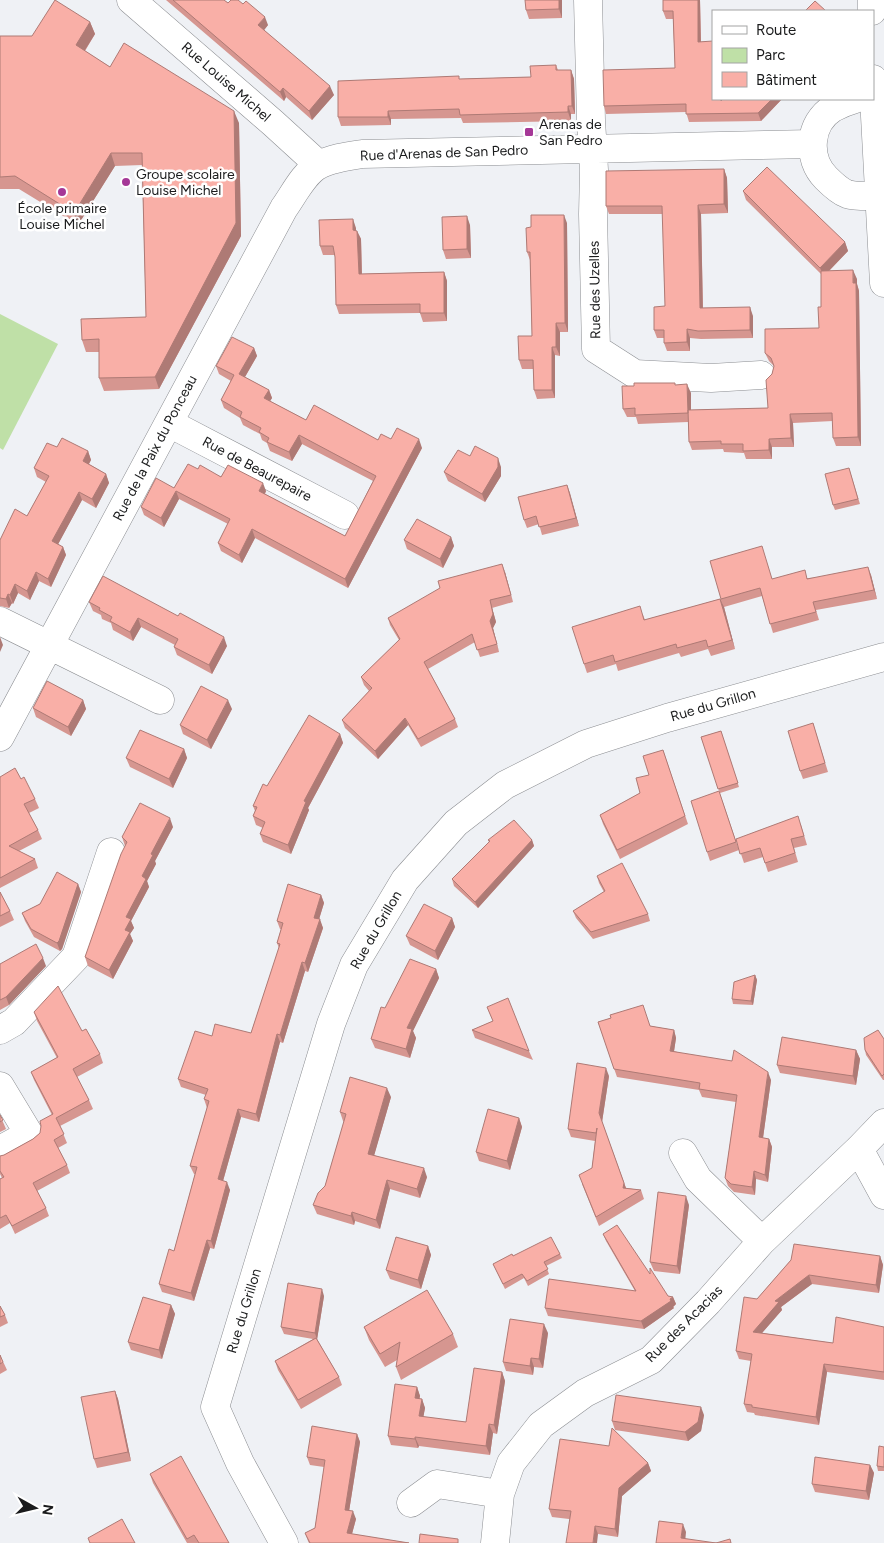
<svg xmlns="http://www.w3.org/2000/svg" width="884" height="1543" font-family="Figtree,sans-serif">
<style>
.green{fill:#bfe0a7}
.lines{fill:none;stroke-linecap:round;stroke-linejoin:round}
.street-casing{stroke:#8c8e92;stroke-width:29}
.secondary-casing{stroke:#8c8e92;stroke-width:29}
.street{stroke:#fff;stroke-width:28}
.secondary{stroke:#fff;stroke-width:28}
.wall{fill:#d69690}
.shaded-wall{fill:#ae7a75}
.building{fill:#f9afa7;stroke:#ae7a75}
.poi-dot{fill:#a53897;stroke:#fff;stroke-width:2}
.labels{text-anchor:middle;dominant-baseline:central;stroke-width:5;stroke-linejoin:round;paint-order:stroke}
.street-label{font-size:14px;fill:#1a1b1c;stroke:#fff}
.poi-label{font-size:14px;fill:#1a1b1c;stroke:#fff;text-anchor:start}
</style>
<rect width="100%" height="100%" fill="#eff1f5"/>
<path class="green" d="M 0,314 L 58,344 L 3,450 L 0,448 Z"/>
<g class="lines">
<defs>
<path id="street" d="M 131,0 L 273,123 L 319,165
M 588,0 L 591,120 L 594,170 L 593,214 L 596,349 L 635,374 L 711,378 L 761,375
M 855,99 C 848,101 840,104 833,108 C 809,123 806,158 826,178 C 832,184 839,191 847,194 C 857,197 868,196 878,196
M 169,423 L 345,515
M 0,621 L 160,700
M 0,737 L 284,208 C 294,194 304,173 319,165 C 332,158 348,156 362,154 L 812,144
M 0,1030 L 14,1022 L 76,957 L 111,852
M 0,1086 L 29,1134 L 0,1150
M 859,1149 L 884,1195
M 683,1153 L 698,1179 L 762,1241
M 411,1503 L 437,1484 L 500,1494
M 284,1543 L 240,1463 L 215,1407 L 331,1024 L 354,965 L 405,880 L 456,823 L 505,785 L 586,744 L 667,718 L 884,657
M 495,1543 L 500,1494 L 511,1463 L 541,1425 L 585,1393 L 651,1360 L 708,1302 L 762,1241 L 859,1149 L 884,1123"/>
<path id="secondary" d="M 872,0 L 872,11
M 873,79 L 884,283"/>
</defs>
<use href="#street" class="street-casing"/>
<use href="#secondary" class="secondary-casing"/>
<use href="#street" class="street"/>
<use href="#secondary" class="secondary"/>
</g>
<path class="wall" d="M 166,0 L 224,0 L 228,3 L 268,25 L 264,30 L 334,95 L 312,120 L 286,97 L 284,101 Z
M 562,0 L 562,18 L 529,19 L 526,10 Z
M 663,0 L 700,0 L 701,42 L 713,99 L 782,99 L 761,121 L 689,122 L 686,112 L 606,114 L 604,106 L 675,68 L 673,19 L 666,19 L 663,11 Z
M 90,22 L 95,34 L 85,51 L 110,67 L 239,123 L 241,236 L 159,389 L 104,391 L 99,378 L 99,352 L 86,352 L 82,340 L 146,317 L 142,165 L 115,166 L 78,225 L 19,189 L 0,189 L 0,36 L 32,36 Z
M 556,65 L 558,70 L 571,70 L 574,79 L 575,114 L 571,114 L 571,121 L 463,123 L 461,118 L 391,119 L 391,125 L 341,126 L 338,117 L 460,79 L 531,77 Z
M 724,169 L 727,178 L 728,213 L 701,214 L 703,308 L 753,316 L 753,338 L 701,339 L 690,338 L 690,351 L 667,351 L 664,343 L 664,338 L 657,338 L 654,330 L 665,306 L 663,214 L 609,214 L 606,206 Z
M 743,191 L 845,242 L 848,251 L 829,271 L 857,279 L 857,284 L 859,291 L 861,446 L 836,446 L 833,438 L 833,421 L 793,423 L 794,447 L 772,447 L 772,459 L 746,459 L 744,453 L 724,452 L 723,449 L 692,450 L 689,442 L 688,422 L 638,424 L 636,417 L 627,417 L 623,409 L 676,385 L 691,393 L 691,410 L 768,408 L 772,374 L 774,366 L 769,361 L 765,353 L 819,328 L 821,307 L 821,274 L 746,200 Z
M 567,223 L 568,332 L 560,332 L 560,356 L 555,355 L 555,398 L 537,399 L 534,390 L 533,369 L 522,369 L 519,360 L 532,336 L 530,260 L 527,252 L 531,227 Z
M 470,225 L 471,258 L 446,259 L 443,250 Z
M 356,228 L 356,231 L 357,231 L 361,239 L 362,274 L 444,272 L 447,281 L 447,321 L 423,322 L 420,313 L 339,314 L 336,305 L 335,255 L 323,255 L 320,246 Z
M 254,348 L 257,356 L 245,377 L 269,390 L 272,398 L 270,401 L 306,420 L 378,440 L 391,439 L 422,448 L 348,588 L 255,538 L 242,563 L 221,551 L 218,543 L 228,524 L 179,499 L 164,527 L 144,515 L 141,507 L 174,488 L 198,469 L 266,491 L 265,494 L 345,536 L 373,481 L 302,444 L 292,461 L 270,451 L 267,443 L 262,440 L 260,434 L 243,425 L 240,418 L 224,408 L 221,400 L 231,381 L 219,374 L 216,366 Z
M 57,447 L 88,451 L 91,460 L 89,464 L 106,474 L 109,483 L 96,508 L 82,500 L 58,544 L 63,547 L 66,555 L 51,587 L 39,581 L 30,600 L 18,593 L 13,604 L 12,603 L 9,608 L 0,606 L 0,540 L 27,516 L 46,482 L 37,477 L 34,468 Z
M 470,456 L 501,467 L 501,476 L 485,502 L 448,481 L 444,472 Z
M 849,468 L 860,504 L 835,510 L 833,505 Z
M 567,485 L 579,526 L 542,535 L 539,524 L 527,528 L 524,520 Z
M 451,537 L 454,546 L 443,568 L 407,549 L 404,540 Z
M 505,572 L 513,602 L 492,608 L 496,622 L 493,628 L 499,652 L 480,657 L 475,642 L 428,669 L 455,719 L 458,727 L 421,747 L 408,725 L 378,759 L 345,728 L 342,720 L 369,691 L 364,685 L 361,677 L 399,640 L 390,625 L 388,618 Z
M 871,575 L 877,599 L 816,610 L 819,620 L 773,633 L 762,596 L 724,607 L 735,649 L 711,656 L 708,649 L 681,657 L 679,653 L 618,671 L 616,664 L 587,673 L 584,664 L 643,615 L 645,620 L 720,599 L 773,579 L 808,578 Z
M 89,602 L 227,646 L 212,674 L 177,655 L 174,647 L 175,645 L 141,627 L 133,641 L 113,630 L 111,623 L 102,619 L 101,615 L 93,611 Z
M 83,700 L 86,709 L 71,736 L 36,717 L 33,708 Z
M 232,709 L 211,749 L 183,734 L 180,725 Z
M 813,723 L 828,772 L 803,779 L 800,771 Z
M 721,731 L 739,787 L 720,793 L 701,737 Z
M 340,734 L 343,743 L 308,808 L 309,810 L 291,854 L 263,842 L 260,834 L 263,828 L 256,825 L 253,816 L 255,811 L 253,806 L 267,786 Z
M 184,749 L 187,758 L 173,788 L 130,767 L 126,758 Z
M 663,750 L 688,824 L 620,859 L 603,824 L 600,815 L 640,793 Z
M 0,777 L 21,779 L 35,799 L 39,808 L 29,813 L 38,830 L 42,839 L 19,851 L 35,859 L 38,868 L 0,888 Z
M 719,791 L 739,850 L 710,861 L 707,852 Z
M 801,825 L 807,845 L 794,848 L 798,862 L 768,872 L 763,857 L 744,863 L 736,839 Z
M 173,827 L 155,861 L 156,864 L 147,881 L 149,887 L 131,921 L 134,928 L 130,934 L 133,941 L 113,979 L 88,966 L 85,957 L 125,846 L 122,837 Z
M 488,840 L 532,840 L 534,846 L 478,908 L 454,886 L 452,879 L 489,842 Z
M 597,876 L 648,914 L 650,921 L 593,939 L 576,918 L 573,911 L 604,892 L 599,883 Z
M 78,884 L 81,892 L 62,949 L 60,951 L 34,937 L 25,921 L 22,913 Z
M 0,892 L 10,911 L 14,920 L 0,927 Z
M 321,895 L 324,903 L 319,919 L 323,928 L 308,972 L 305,971 L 283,1043 L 280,1042 L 259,1122 L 241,1117 L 223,1181 L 230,1190 L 214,1249 L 210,1248 L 194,1301 L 162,1292 L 159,1284 L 174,1251 L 195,1174 L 194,1174 L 190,1166 L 207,1108 L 204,1099 L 206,1095 L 181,1087 L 178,1079 L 251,1033 L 279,948 L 277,943 L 281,929 L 280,929 L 277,921 Z
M 452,918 L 455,927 L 438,960 L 410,945 L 406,936 Z
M 0,964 L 46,966 L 9,1005 L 0,1010 Z
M 436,969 L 439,978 L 413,1031 L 416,1038 L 410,1058 L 375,1048 L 371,1039 L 385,1008 Z
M 755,975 L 757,980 L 753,1005 L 733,1004 L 732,999 Z
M 487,1007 L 529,1051 L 533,1060 L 475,1038 L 472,1030 L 493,1021 Z
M 34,1012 L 82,1031 L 100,1054 L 103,1063 L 77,1077 L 89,1100 L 93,1109 L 60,1126 L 67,1143 L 58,1148 L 67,1165 L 70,1173 L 37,1191 L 46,1208 L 49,1216 L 15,1234 L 10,1223 L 0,1229 L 0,1179 L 2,1178 L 0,1174 L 0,1156 L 4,1155 L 33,1139 L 40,1133 L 52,1115 L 34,1080 L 31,1072 L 57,1058 L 37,1021 Z
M 611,1018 L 650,1026 L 674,1030 L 676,1038 L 674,1051 L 771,1080 L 763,1138 L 769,1139 L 772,1147 L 768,1182 L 756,1179 L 755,1195 L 734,1192 L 728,1186 L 725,1178 L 736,1102 L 702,1097 L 699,1090 L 617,1077 L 598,1022 Z
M 884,1039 L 884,1080 L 883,1080 L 866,1055 L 865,1050 Z
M 856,1050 L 860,1059 L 856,1085 L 780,1073 L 777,1065 Z
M 609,1076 L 602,1122 L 626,1188 L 641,1190 L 644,1199 L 599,1226 L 582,1184 L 592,1168 L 595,1141 L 571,1137 L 568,1129 Z
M 391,1097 L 374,1155 L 427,1177 L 420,1198 L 390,1189 L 380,1229 L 355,1221 L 354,1225 L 317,1214 L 313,1205 L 325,1186 L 344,1122 L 343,1121 L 340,1112 Z
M 0,1115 L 6,1129 L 0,1132 Z
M 519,1118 L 522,1127 L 510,1170 L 479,1161 L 476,1152 Z
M 689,1205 L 680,1274 L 654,1271 L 650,1262 Z
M 603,1234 L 650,1274 L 668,1296 L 673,1297 L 676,1304 L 673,1307 L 674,1308 L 644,1329 L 548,1316 L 545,1308 L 635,1291 L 606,1241 Z
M 428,1246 L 431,1255 L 421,1289 L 390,1279 L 386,1270 Z
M 560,1254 L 562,1258 L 546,1266 L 549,1274 L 528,1286 L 524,1278 L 505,1289 L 493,1264 L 513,1256 Z
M 880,1256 L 883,1265 L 879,1293 L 812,1284 L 781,1307 L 782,1310 L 762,1333 L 833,1343 L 884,1327 L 884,1380 L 827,1372 L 819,1425 L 755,1415 L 754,1413 L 747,1412 L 744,1404 L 751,1361 L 739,1359 L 736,1351 L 757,1299 L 791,1260 Z
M 324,1296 L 317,1339 L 339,1377 L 342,1385 L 301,1409 L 278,1370 L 275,1361 L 313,1339 L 284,1334 L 281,1327 Z
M 171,1305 L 175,1314 L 162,1359 L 131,1350 L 128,1342 Z
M 0,1306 L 5,1315 L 8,1323 L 0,1327 Z
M 364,1327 L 453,1334 L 458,1347 L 401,1380 L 396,1367 L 397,1360 L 385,1367 L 369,1340 Z
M 548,1333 L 543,1368 L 534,1367 L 533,1375 L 506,1371 L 503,1362 Z
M 0,1355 L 7,1370 L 0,1374 Z
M 502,1372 L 505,1381 L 497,1434 L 493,1433 L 490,1455 L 419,1446 L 418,1448 L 391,1445 L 388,1436 L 417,1387 L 420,1396 L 419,1399 L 422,1399 L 425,1408 L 423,1417 L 466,1422 Z
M 115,1391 L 118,1399 L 131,1461 L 97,1468 L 94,1459 Z
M 704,1415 L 701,1431 L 688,1441 L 615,1430 L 612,1421 Z
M 357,1434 L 360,1442 L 349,1511 L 356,1519 L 352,1534 L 409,1543 L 309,1543 L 308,1541 L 305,1533 L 315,1528 L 324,1467 L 310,1465 L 307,1457 Z
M 884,1447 L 884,1471 L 878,1471 L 877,1466 Z
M 648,1463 L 651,1471 L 622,1496 L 618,1537 L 598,1534 L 569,1519 L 552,1517 L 549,1509 Z
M 870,1465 L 874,1473 L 869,1500 L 815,1492 L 812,1484 Z
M 150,1474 L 229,1543 L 187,1543 L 153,1483 Z"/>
<path class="shaded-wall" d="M 559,0 L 562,0 L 562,18 L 559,9 Z
M 698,0 L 700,0 L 701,50 L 698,42 Z
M 265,17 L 268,25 L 261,34 L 258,25 Z
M 90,22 L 95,34 L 80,58 L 76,45 Z
M 571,70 L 574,79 L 575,114 L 572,106 Z
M 330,86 L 334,95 L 312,120 L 309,111 Z
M 283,88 L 286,97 L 284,101 L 280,92 Z
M 772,99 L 782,99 L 761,121 L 758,113 Z
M 568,106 L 571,114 L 571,121 L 568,112 Z
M 234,111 L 239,123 L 241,236 L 159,389 L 155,377 Z
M 388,111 L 391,119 L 391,125 L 388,117 Z
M 111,153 L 115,166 L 78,225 L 74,213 Z
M 724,169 L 727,178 L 728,213 L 724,204 Z
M 698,205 L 701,214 L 703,317 L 700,308 Z
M 564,215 L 567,223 L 568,332 L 565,323 Z
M 467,216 L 470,225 L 471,258 L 467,249 Z
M 353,219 L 356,228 L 356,239 L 353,230 Z
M 357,231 L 361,239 L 362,282 L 359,274 Z
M 845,242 L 848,251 L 824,276 L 820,268 Z
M 853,270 L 857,279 L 857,284 L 859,291 L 861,446 L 858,437 Z
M 444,272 L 447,281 L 447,321 L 444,313 Z
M 750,307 L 753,316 L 753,338 L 750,330 Z
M 556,323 L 560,332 L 560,356 L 556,347 Z
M 687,329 L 690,338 L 690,351 L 687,342 Z
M 552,347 L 555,355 L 555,398 L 552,390 Z
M 254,348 L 257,356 L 242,382 L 239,374 Z
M 687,384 L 691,393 L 691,422 L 688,413 Z
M 269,390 L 272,398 L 267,406 L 264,398 Z
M 790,414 L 793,423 L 794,447 L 791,438 Z
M 299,435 L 302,444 L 292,461 L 289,452 Z
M 419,439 L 422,448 L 348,588 L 345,579 Z
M 769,439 L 772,447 L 772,459 L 769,450 Z
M 88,451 L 91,460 L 86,469 L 83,461 Z
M 498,458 L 501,467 L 501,476 L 485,502 L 482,494 Z
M 106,474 L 109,483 L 96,508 L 92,499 Z
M 263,483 L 266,491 L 262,499 L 259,491 Z
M 567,485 L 570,493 L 579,526 L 576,518 Z
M 176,491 L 179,499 L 164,527 L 161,518 Z
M 79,492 L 82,500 L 55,550 L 52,541 Z
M 252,529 L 255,538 L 242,563 L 239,555 Z
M 451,537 L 454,546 L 443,568 L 440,559 Z
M 63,547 L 66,555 L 51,587 L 48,579 Z
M 502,564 L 505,572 L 513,602 L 511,595 Z
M 868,567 L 871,575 L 877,599 L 874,590 Z
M 36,572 L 39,581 L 30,600 L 27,591 Z
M 15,584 L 18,593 L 13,604 L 10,595 Z
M 8,594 L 12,603 L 9,608 L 6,599 Z
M 720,599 L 724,607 L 735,649 L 732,640 Z
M 490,600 L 496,622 L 493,628 L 499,652 L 490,621 Z
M 138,618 L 141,627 L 133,641 L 130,632 Z
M 0,637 L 3,645 L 0,652 Z
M 224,637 L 227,646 L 212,674 L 209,665 Z
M 83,700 L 86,709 L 71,736 L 68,727 Z
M 228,700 L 232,709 L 211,749 L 207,740 Z
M 405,718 L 408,725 L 378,759 L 375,751 Z
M 340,734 L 343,743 L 308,808 L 309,810 L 291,854 L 288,845 L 304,801 Z
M 184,749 L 187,758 L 173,788 L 169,779 Z
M 170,818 L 173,827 L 155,861 L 156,864 L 147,881 L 149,887 L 131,921 L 134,928 L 130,934 L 133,941 L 113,979 L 109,970 L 125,930 L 126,917 L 151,854 Z
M 532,840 L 534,846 L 478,908 L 475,902 Z
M 78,884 L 81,892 L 62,949 L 60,951 L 57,943 Z
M 321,895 L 324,903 L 317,926 L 314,918 Z
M 452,918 L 455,927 L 438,960 L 435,951 Z
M 320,919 L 323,928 L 308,972 L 305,963 Z
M 43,958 L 46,966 L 9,1005 L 6,997 Z
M 302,962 L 305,971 L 283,1043 L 280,1035 Z
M 436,969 L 439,978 L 413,1031 L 416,1038 L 410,1058 L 406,1049 L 407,1028 Z
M 755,975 L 757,980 L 753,1005 L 751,1001 Z
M 674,1030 L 676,1038 L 673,1058 L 670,1051 Z
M 277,1034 L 280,1042 L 259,1122 L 256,1114 Z
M 856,1050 L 860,1059 L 856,1085 L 853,1076 Z
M 606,1068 L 609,1076 L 602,1122 L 627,1191 L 626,1197 L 599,1113 Z
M 768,1072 L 771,1080 L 762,1145 L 759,1137 Z
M 387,1088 L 391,1097 L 372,1163 L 368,1154 Z
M 238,1109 L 241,1117 L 221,1188 L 218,1179 Z
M 519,1118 L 522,1127 L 510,1170 L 507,1161 Z
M 769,1139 L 772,1147 L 768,1182 L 765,1175 Z
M 424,1168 L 427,1177 L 420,1198 L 417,1189 Z
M 754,1171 L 756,1179 L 755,1195 L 752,1187 Z
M 387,1180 L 390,1189 L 380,1229 L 376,1220 Z
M 227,1182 L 230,1190 L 214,1249 L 211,1241 Z
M 686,1196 L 689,1205 L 680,1274 L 677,1266 Z
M 352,1212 L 355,1221 L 354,1225 L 351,1216 Z
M 207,1240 L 210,1248 L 194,1301 L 191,1293 Z
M 428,1246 L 431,1255 L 421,1289 L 418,1280 Z
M 880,1256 L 883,1265 L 879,1293 L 876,1285 Z
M 809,1275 L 812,1284 L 781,1307 L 782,1310 L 756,1340 L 753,1332 L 775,1301 Z
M 322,1289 L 324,1296 L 317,1340 L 315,1333 Z
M 673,1297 L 676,1304 L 673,1307 L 674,1308 L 644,1329 L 641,1321 Z
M 171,1305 L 175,1314 L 162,1359 L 159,1350 Z
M 544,1324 L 548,1333 L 543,1368 L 539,1359 Z
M 531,1358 L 534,1367 L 533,1375 L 530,1366 Z
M 824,1364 L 827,1372 L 819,1425 L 816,1417 Z
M 502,1372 L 505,1381 L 497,1434 L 494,1425 Z
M 417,1387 L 420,1396 L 418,1407 L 415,1398 Z
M 115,1391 L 118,1399 L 131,1461 L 128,1452 Z
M 422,1399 L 425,1408 L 422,1425 L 419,1416 Z
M 701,1407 L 704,1415 L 701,1431 L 688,1441 L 685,1432 Z
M 489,1424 L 493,1433 L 490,1455 L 486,1446 Z
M 357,1434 L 360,1442 L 348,1518 L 345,1510 Z
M 415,1437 L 419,1446 L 418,1448 L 415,1439 Z
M 648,1463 L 651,1471 L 622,1496 L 618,1537 L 615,1529 L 619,1488 Z
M 870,1465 L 874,1473 L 869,1500 L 866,1491 Z
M 353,1511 L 356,1519 L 350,1541 L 347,1533 Z
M 683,1524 L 686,1532 L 685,1543 L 681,1538 Z
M 595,1526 L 598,1534 L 597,1543 L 593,1543 Z"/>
<path class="building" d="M 55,0 L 90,22 L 76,45 L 110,67 L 124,43 L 234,111 L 236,223 L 155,377 L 99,378 L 99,339 L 82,340 L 81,319 L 146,317 L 142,153 L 111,153 L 74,213 L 15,176 L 0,177 L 0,36 L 32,36 Z
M 173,0 L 224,0 L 228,3 L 231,0 L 238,0 L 243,4 L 246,1 L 265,17 L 258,25 L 330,86 L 309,111 L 283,88 L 280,92 Z
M 525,0 L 559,0 L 559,9 L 526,10 Z
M 663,0 L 698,0 L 698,42 L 713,41 L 713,99 L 721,99 L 721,101 L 723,99 L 772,99 L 758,113 L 686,114 L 686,104 L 604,106 L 603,70 L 675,68 L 673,11 L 663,11 Z
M 815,1 L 826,11 L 805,11 Z
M 556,65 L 556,70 L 571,70 L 572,106 L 568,106 L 568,112 L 460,115 L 459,109 L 388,111 L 388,117 L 338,117 L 338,81 L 459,76 L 459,79 L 531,77 L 530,66 Z
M 767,167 L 845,242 L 820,268 L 743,191 Z
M 724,169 L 724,204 L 698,205 L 700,308 L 750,307 L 750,330 L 698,331 L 687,329 L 687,342 L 664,343 L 664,330 L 654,330 L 654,307 L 665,306 L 662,206 L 606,206 L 606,171 Z
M 531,215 L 564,215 L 565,323 L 556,323 L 556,347 L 552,347 L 552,390 L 534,390 L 533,360 L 519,360 L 518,336 L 532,336 L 530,252 L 527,252 L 526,228 L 531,227 Z
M 467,216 L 467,249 L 443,250 L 442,217 Z
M 353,219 L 353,230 L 357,231 L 359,274 L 444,272 L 444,313 L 420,313 L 420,304 L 336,305 L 335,257 L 333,246 L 320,246 L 319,220 Z
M 853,270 L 853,283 L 856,283 L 858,437 L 833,438 L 832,413 L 790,414 L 791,438 L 769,439 L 769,450 L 743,451 L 743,444 L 721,444 L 721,441 L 689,442 L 688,410 L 768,408 L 766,380 L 772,374 L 774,366 L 771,358 L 765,353 L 765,329 L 819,328 L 818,307 L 821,307 L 821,271 Z
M 232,337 L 254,348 L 239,374 L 269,390 L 264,398 L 306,420 L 314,405 L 378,440 L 381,434 L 391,439 L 397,428 L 419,439 L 345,579 L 252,529 L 239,555 L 218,543 L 230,519 L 176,491 L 161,518 L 141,507 L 156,478 L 174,488 L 188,464 L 198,469 L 200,465 L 221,477 L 228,465 L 263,483 L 259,491 L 345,536 L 376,476 L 299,435 L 289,452 L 267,442 L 269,438 L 259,432 L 261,428 L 240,417 L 242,412 L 221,400 L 234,375 L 216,366 Z
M 634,383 L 675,383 L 675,385 L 687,384 L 688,413 L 635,415 L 635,408 L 623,409 L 622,386 L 634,386 Z
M 62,438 L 88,451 L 83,461 L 106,474 L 92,499 L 79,492 L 52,541 L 63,547 L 48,579 L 36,572 L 27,591 L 15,584 L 10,595 L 8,594 L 6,599 L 0,598 L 0,540 L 15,509 L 27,516 L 49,476 L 34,468 L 47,443 L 57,447 Z
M 475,446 L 498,458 L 498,467 L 482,494 L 444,472 L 458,450 L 470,456 Z
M 849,468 L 858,499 L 833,505 L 825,474 Z
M 567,485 L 576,518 L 539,527 L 536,516 L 524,520 L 518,497 Z
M 417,519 L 451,537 L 440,559 L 404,540 Z
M 762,546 L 772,579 L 805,570 L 807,579 L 868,567 L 874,590 L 813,602 L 816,612 L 770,624 L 760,588 L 721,599 L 710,561 Z
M 502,564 L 511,595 L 490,600 L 493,614 L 490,621 L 497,644 L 477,650 L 472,634 L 424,662 L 455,719 L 418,739 L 405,718 L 375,751 L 342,720 L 372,688 L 361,677 L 400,639 L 388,618 L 440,588 L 438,581 Z
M 103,576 L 178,616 L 180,613 L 224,637 L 209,665 L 174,647 L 178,639 L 138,618 L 130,632 L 110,621 L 112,617 L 99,610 L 100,608 L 89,602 Z
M 720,599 L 732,640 L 708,647 L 706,640 L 677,648 L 676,644 L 615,662 L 613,655 L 584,664 L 572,627 L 640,606 L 644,620 Z
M 47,681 L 83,700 L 68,727 L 33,708 Z
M 201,686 L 228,700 L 207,740 L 180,725 Z
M 309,715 L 340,734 L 304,801 L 306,802 L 288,845 L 260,834 L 265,822 L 253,816 L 257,807 L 253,806 L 263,784 L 267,786 Z
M 813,723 L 825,763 L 800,771 L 788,731 Z
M 140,730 L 184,749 L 169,779 L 126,758 Z
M 721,731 L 738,783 L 718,789 L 701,737 Z
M 663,750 L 685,816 L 617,850 L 600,815 L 640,793 L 636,778 L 649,775 L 643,756 Z
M 15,768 L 21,779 L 24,777 L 35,799 L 24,804 L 38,830 L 9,846 L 35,859 L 0,878 L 0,777 Z
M 719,791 L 736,842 L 707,852 L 691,801 Z
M 140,803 L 170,818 L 151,854 L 153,855 L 142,876 L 146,879 L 126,917 L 131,919 L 125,930 L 130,932 L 109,970 L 85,957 L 121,854 L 127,842 L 122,837 Z
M 798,816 L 804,836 L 791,839 L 795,853 L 765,863 L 760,848 L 740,854 L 736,839 Z
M 514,820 L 532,840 L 475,902 L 452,879 L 490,841 L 488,840 Z
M 622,863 L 648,914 L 591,932 L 573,911 L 605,891 L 597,876 Z
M 57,872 L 78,884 L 59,941 L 57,943 L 31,929 L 22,913 L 40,904 Z
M 288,884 L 321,895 L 314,918 L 320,919 L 305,963 L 302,962 L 280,1035 L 277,1034 L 256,1114 L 238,1109 L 218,1179 L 227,1182 L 211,1241 L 207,1240 L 191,1293 L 159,1284 L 169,1249 L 174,1251 L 197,1167 L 190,1166 L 209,1101 L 204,1099 L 208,1089 L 178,1079 L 195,1031 L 212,1036 L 215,1024 L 251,1033 L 280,944 L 277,943 L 283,923 L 277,921 Z
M 0,892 L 10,911 L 0,916 Z
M 424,904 L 452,918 L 435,951 L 406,936 Z
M 36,944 L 43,958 L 6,997 L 0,1000 L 0,964 Z
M 410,959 L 436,969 L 407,1028 L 412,1029 L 406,1049 L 371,1039 L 381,1007 L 385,1008 Z
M 755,975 L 751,1001 L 732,999 L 734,982 Z
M 58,986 L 82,1031 L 86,1029 L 100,1054 L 73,1069 L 89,1100 L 56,1118 L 64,1134 L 54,1140 L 67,1165 L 33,1183 L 46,1208 L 12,1226 L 6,1215 L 0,1218 L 0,1179 L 4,1177 L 0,1171 L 0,1156 L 4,1155 L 33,1139 L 40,1133 L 41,1126 L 40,1121 L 53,1114 L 31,1072 L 58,1057 L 34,1012 Z
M 508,998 L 529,1051 L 472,1030 L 493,1021 L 487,1007 Z
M 643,1005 L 650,1026 L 674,1030 L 670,1051 L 732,1061 L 734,1050 L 768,1072 L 759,1137 L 769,1139 L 765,1175 L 754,1171 L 752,1187 L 731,1184 L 725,1178 L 737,1095 L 699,1089 L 700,1083 L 614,1069 L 598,1022 L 611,1018 L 610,1015 Z
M 878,1030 L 884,1039 L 884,1074 L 882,1076 L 865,1050 L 864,1038 Z
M 782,1037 L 856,1050 L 853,1076 L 777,1065 Z
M 577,1063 L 606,1068 L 599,1113 L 624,1183 L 623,1188 L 641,1190 L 596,1217 L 579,1175 L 592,1168 L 597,1128 L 596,1133 L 568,1129 Z
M 350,1077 L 387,1088 L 368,1154 L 424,1168 L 417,1189 L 387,1180 L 376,1220 L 352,1212 L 351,1216 L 313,1205 L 318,1193 L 325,1186 L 346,1114 L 340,1112 Z
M 488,1109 L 519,1118 L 507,1161 L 476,1152 Z
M 0,1115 L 3,1120 L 0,1122 Z
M 658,1192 L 686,1196 L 677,1266 L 650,1262 Z
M 617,1225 L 650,1274 L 650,1268 L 668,1296 L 673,1297 L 670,1299 L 671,1301 L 641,1321 L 545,1308 L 549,1279 L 636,1291 L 603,1234 Z
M 396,1237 L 428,1246 L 418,1280 L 386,1270 Z
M 551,1237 L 560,1254 L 544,1262 L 548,1269 L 527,1281 L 522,1274 L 503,1284 L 493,1264 L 512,1254 L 513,1256 Z
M 794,1244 L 880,1256 L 876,1285 L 809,1275 L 775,1301 L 779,1302 L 753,1332 L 833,1343 L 836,1317 L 884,1327 L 884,1372 L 824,1364 L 816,1417 L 752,1407 L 752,1405 L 744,1404 L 752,1354 L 736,1351 L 744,1297 L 757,1299 L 791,1260 Z
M 288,1283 L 322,1289 L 315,1333 L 281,1327 Z
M 427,1290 L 453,1334 L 396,1367 L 400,1342 L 380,1354 L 364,1327 Z
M 143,1297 L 171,1305 L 159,1350 L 128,1342 Z
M 0,1306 L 5,1315 L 0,1317 Z
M 510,1319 L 544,1324 L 539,1359 L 531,1358 L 530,1366 L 503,1362 Z
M 316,1338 L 339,1377 L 298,1400 L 275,1361 Z
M 0,1355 L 3,1362 L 0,1364 Z
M 474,1368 L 502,1372 L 494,1425 L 489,1424 L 486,1446 L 415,1437 L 415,1439 L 388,1436 L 395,1384 L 417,1387 L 415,1398 L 422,1399 L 419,1416 L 466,1422 Z
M 115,1391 L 128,1452 L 94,1459 L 81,1397 Z
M 616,1395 L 701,1407 L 698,1422 L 685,1432 L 612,1421 Z
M 312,1426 L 357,1434 L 345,1510 L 353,1511 L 347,1533 L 409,1543 L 310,1543 L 305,1533 L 315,1528 L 325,1460 L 307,1457 Z
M 612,1428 L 648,1463 L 619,1488 L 615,1529 L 595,1526 L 593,1543 L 566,1543 L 571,1511 L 549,1509 L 560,1439 L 609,1446 Z
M 879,1446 L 884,1447 L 884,1467 L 877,1466 Z
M 181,1456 L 229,1543 L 199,1543 L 194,1535 L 187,1539 L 150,1474 Z
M 815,1457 L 870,1465 L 866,1491 L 812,1484 Z
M 122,1519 L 135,1543 L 90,1543 L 88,1538 Z
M 659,1521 L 683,1524 L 681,1538 L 716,1543 L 730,1539 L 731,1543 L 656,1543 Z
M 420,1534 L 458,1539 L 458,1543 L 419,1543 Z"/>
<g class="poi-dot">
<rect x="524" y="127" width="10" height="10" rx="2.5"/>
<circle cx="126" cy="182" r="5"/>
<circle cx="62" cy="192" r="5"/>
</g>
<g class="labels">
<g class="street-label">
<text transform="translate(226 82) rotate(41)">Rue Louise Michel</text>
<text transform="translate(444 153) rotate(-2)">Rue d'Arenas de San Pedro</text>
<text transform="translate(595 290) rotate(-91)">Rue des Uzelles</text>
<text transform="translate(155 448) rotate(-62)">Rue de la Paix du Ponceau</text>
<text transform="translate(257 469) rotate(28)">Rue de Beaurepaire</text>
<text transform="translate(713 705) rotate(-16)">Rue du Grillon</text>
<text transform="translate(376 930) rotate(-60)">Rue du Grillon</text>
<text transform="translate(244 1311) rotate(-73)">Rue du Grillon</text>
<text transform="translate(684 1324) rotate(-45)">Rue des Acacias</text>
</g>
<g class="poi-label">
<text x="539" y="124">Arenas de<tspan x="539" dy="16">San Pedro</tspan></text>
<text x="136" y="174">Groupe scolaire<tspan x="136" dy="16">Louise Michel</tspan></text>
<text x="62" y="208" text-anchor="middle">École primaire<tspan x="62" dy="16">Louise Michel</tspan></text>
</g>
</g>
<rect x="712" y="10" width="162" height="90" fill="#ffffff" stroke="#a3a4a4"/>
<rect x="722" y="26" width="25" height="8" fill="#ffffff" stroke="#a3a4a4"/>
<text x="756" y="35" font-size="15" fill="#1a1b1c">Route</text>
<rect x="722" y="48" width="25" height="15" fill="#bfe0a7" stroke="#a3a4a4"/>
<text x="756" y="60" font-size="15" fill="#1a1b1c">Parc</text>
<rect x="722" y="72" width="25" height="15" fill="#f9afa7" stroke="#a3a4a4"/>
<text x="756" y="85" font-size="15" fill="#1a1b1c">Bâtiment</text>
<g transform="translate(35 1508) rotate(98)" stroke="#ffffff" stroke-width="4" paint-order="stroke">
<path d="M0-4L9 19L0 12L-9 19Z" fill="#1a1b1c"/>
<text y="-8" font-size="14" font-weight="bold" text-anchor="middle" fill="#1a1b1c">N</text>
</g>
</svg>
